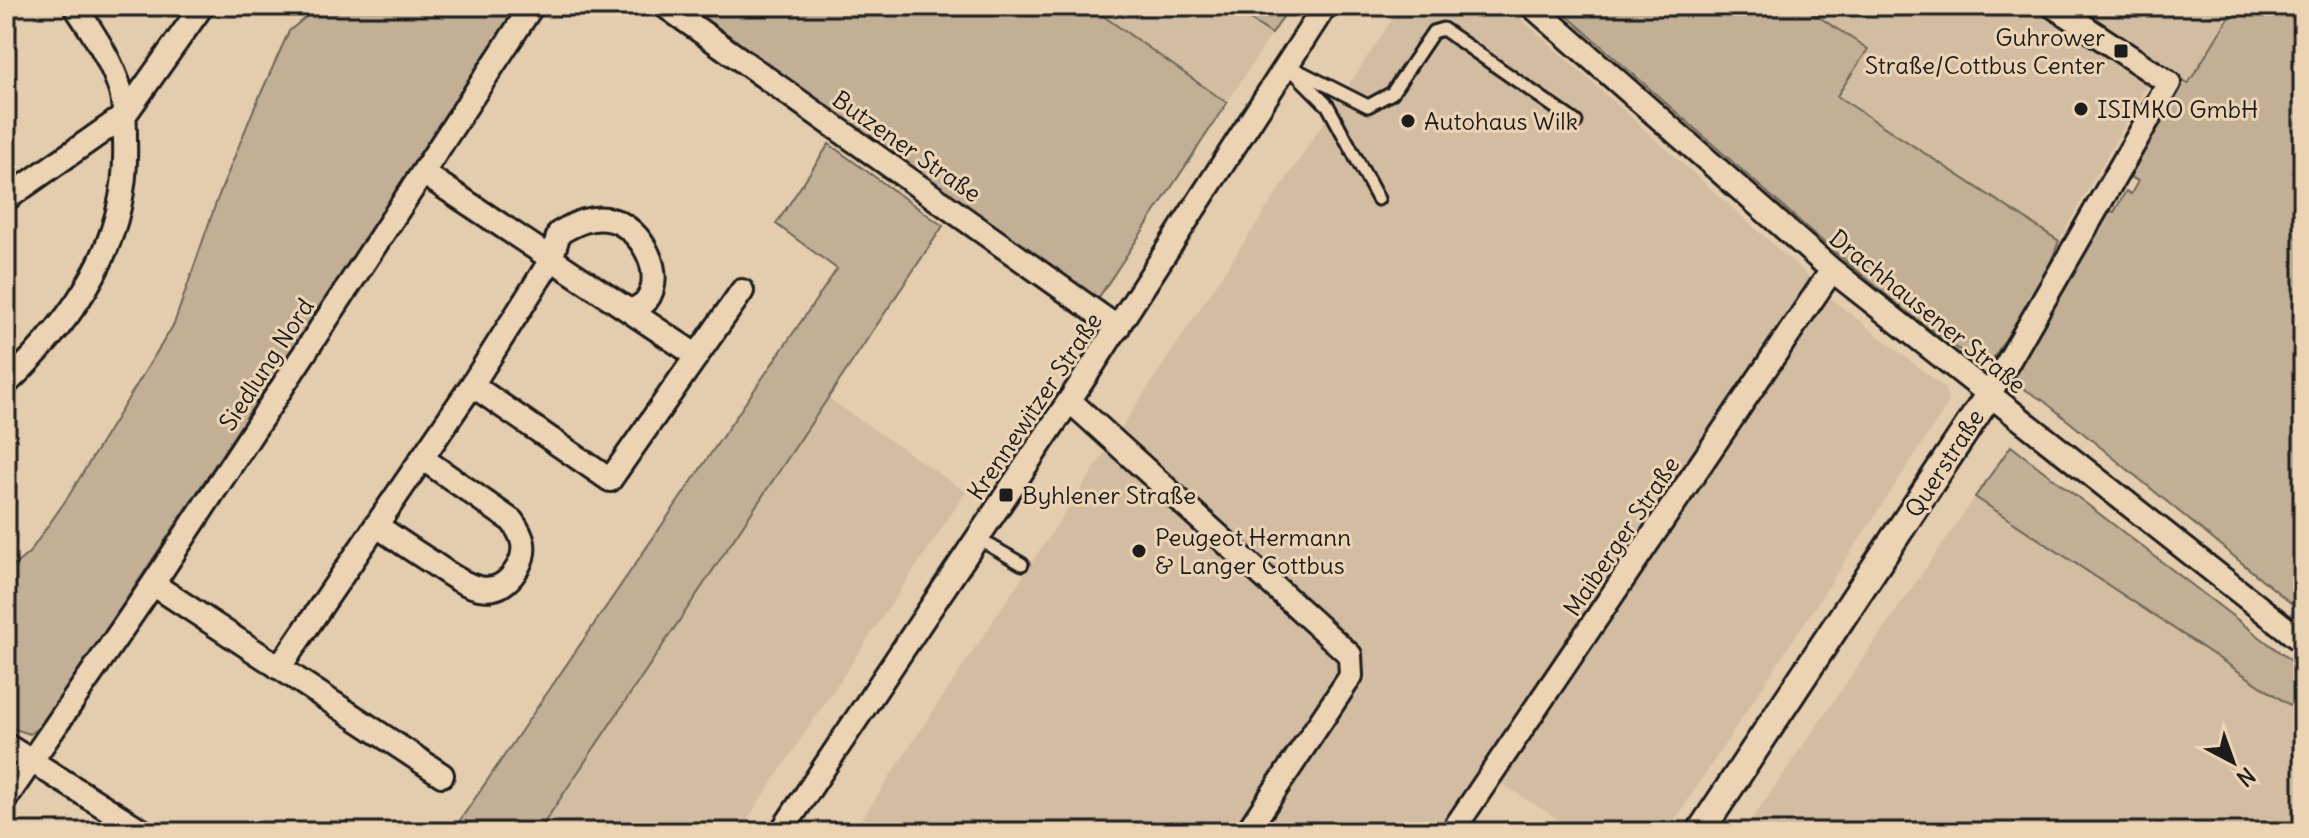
<svg xmlns="http://www.w3.org/2000/svg" width="2309" height="838" font-family="Delius,sans-serif">
<style>
.built{fill:#d3bda2}
.green{fill:#c2af96;stroke:#6f6659;stroke-width:2}
.lines{fill:none;stroke-linecap:round;stroke-linejoin:round}
.service-casing{stroke:#1c1c1c;stroke-width:17}
.minor-casing{stroke:#1c1c1c;stroke-width:28}
.tertiary-casing{stroke:#1c1c1c;stroke-width:32}
.service{stroke:#ecd3b4;stroke-width:11}
.minor{stroke:#ecd3b4;stroke-width:22}
.tertiary{stroke:#ecd3b4;stroke-width:26}
.poi-dot{fill:#1c1c1c;stroke:#ecd3b4;stroke-width:3}
.labels{text-anchor:middle;dominant-baseline:central;stroke-width:6;stroke-linejoin:round;paint-order:stroke}
.poi-label{font-size:24px;fill:#1c1c1c;stroke:#ecd3b4;text-anchor:start}
.street-label{font-size:24px;fill:#1c1c1c;stroke:#ecd3b4}
</style>
<rect width="100%" height="100%" fill="#e4ccae"/>
<filter id="ink" filterUnits="userSpaceOnUse"><feTurbulence type="fractalNoise" baseFrequency=".0125" numOctaves="2"/><feDisplacementMap in="SourceGraphic" scale="16" xChannelSelector="R" yChannelSelector="G"/><feConvolveMatrix kernelMatrix="1 2 1 2 8 2 1 2 1" color-interpolation-filters="sRGB"/></filter>
<g filter="url(#ink)">
<path class="built" d="M 1089,6 L 1229,6 L 1272,34 L 1227,103 Z
M 1401,6 L 1507,6 L 1813,280 L 1446,832 L 853,832 Z
M 1802,6 L 2028,6 L 2147,85 L 2059,241 L 1836,95 Z
M 2070,6 L 2236,6 L 2188,85 Z
M 1820,290 L 1945,388 L 1949,403 L 1667,832 L 1578,832 L 1496,780 Z
M 828,398 L 966,492 L 739,832 L 538,832 Z
M 1975,497 L 2303,714 L 2303,832 L 1743,832 Z"/>
<path class="green" d="M 319,6 L 518,6 L 46,721 L 30,734 L 8,727 L 6,726 L 6,572 L 29,553 L 68,497 L 174,324 L 217,200 L 253,111 L 289,31 Z
M 686,6 L 1089,6 L 1227,103 L 1095,303 Z
M 1229,6 L 1290,6 L 1272,34 Z
M 1556,6 L 1802,6 L 1868,49 L 1837,96 L 2059,241 L 2046,274 L 1993,359 L 1979,364 L 1908,313 L 1830,248 Z
M 2236,6 L 2303,6 L 2303,613 L 2044,401 L 2016,384 L 2016,372 L 2108,210 L 2114,212 L 2126,191 L 2131,194 L 2138,181 L 2127,175 L 2183,81 L 2188,84 Z
M 829,144 L 943,226 L 538,832 L 452,832 L 837,269 L 776,224 Z
M 2011,446 L 2303,670 L 2303,714 L 1975,497 Z"/>
<g class="lines">
<defs>
<path id="service" d="M 1287,65 L 1368,106 L 1392,93 L 1433,32 L 1443,29 L 1576,122
M 1293,71 L 1328,106 L 1378,199
M 977,538 L 1022,564"/>
<path id="minor" d="M 665,6 L 1118,328
M 1532,6 L 1832,270 L 2303,642
M 423,173 L 697,356
M 6,199 L 124,116 L 202,6
M 6,384 C 76,317 129,242 125,141 C 125,125 125,107 121,92 C 112,61 93,33 75,6
M 472,385 L 610,480 L 742,291
M 1989,395 L 2169,83 L 2053,6
M 1070,401 L 1350,655 L 1351,676 L 1247,832
M 376,525 C 393,537 411,549 428,560 C 457,579 493,610 518,567 C 528,549 523,536 512,521 L 422,458
M 153,584 L 442,775
M 279,668 L 472,385 L 551,260 L 559,233 C 576,223 592,215 612,220 C 641,228 667,274 646,301 C 643,305 636,308 631,311
M 6,745 L 144,832
M 6,798 L 153,584 L 532,6
M 781,832 L 1089,371 L 1325,6
M 1452,832 L 1832,270"/>
<path id="tertiary" d="M 1700,832 L 1989,395"/>
</defs>
<use href="#service" class="service-casing"/>
<use href="#minor" class="minor-casing"/>
<use href="#tertiary" class="tertiary-casing"/>
<use href="#service" class="service"/>
<use href="#minor" class="minor"/>
<use href="#tertiary" class="tertiary"/>
</g>
</g>
<g class="poi-dot">
<rect x="2113" y="43" width="16" height="16" rx="4"/>
<circle cx="2081" cy="109" r="8"/>
<circle cx="1408" cy="121" r="8"/>
<rect x="998" y="487" width="16" height="16" rx="4"/>
<circle cx="1139" cy="551" r="8"/>
</g>
<g class="labels">
<g class="poi-label">
<text x="2105" y="37" text-anchor="end">Guhrower<tspan x="2105" dy="28">Straße/Cottbus Center</tspan></text>
<text x="2097" y="109">ISIMKO GmbH</text>
<text x="1424" y="121">Autohaus Wilk</text>
<text x="1022" y="495">Byhlener Straße</text>
<text x="1155" y="537">Peugeot Hermann<tspan x="1155" dy="28">&amp; Langer Cottbus</tspan></text>
</g>
<g class="street-label">
<text transform="translate(907 146) rotate(35)">Butzener Straße</text>
<text transform="translate(1928 311) rotate(39)">Drachhausener Straße</text>
<text transform="translate(266 364) rotate(-57)">Siedlung Nord</text>
<text transform="translate(1034 406) rotate(-56)">Krennewitzer Straße</text>
<text transform="translate(1944 463) rotate(-57)">Querstraße</text>
<text transform="translate(1621 536) rotate(-56)">Maiberger Straße</text>
</g>
</g>
<rect width="2309" height="838" fill="none" stroke="#ecd3b4" stroke-width="32"/>
<rect x="16" y="16" width="2277" height="806" fill="none" stroke="#1c1c1c" stroke-width="3" filter="url(#ink)"/>
<g transform="translate(2233 762) rotate(139)" stroke="#ecd3b4" stroke-width="6" paint-order="stroke">
<path d="M0-6L14 30L0 20L-14 30Z" fill="#1c1c1c"/>
<text y="-12" font-size="22" font-weight="bold" text-anchor="middle" fill="#1c1c1c">N</text>
</g>
</svg>
